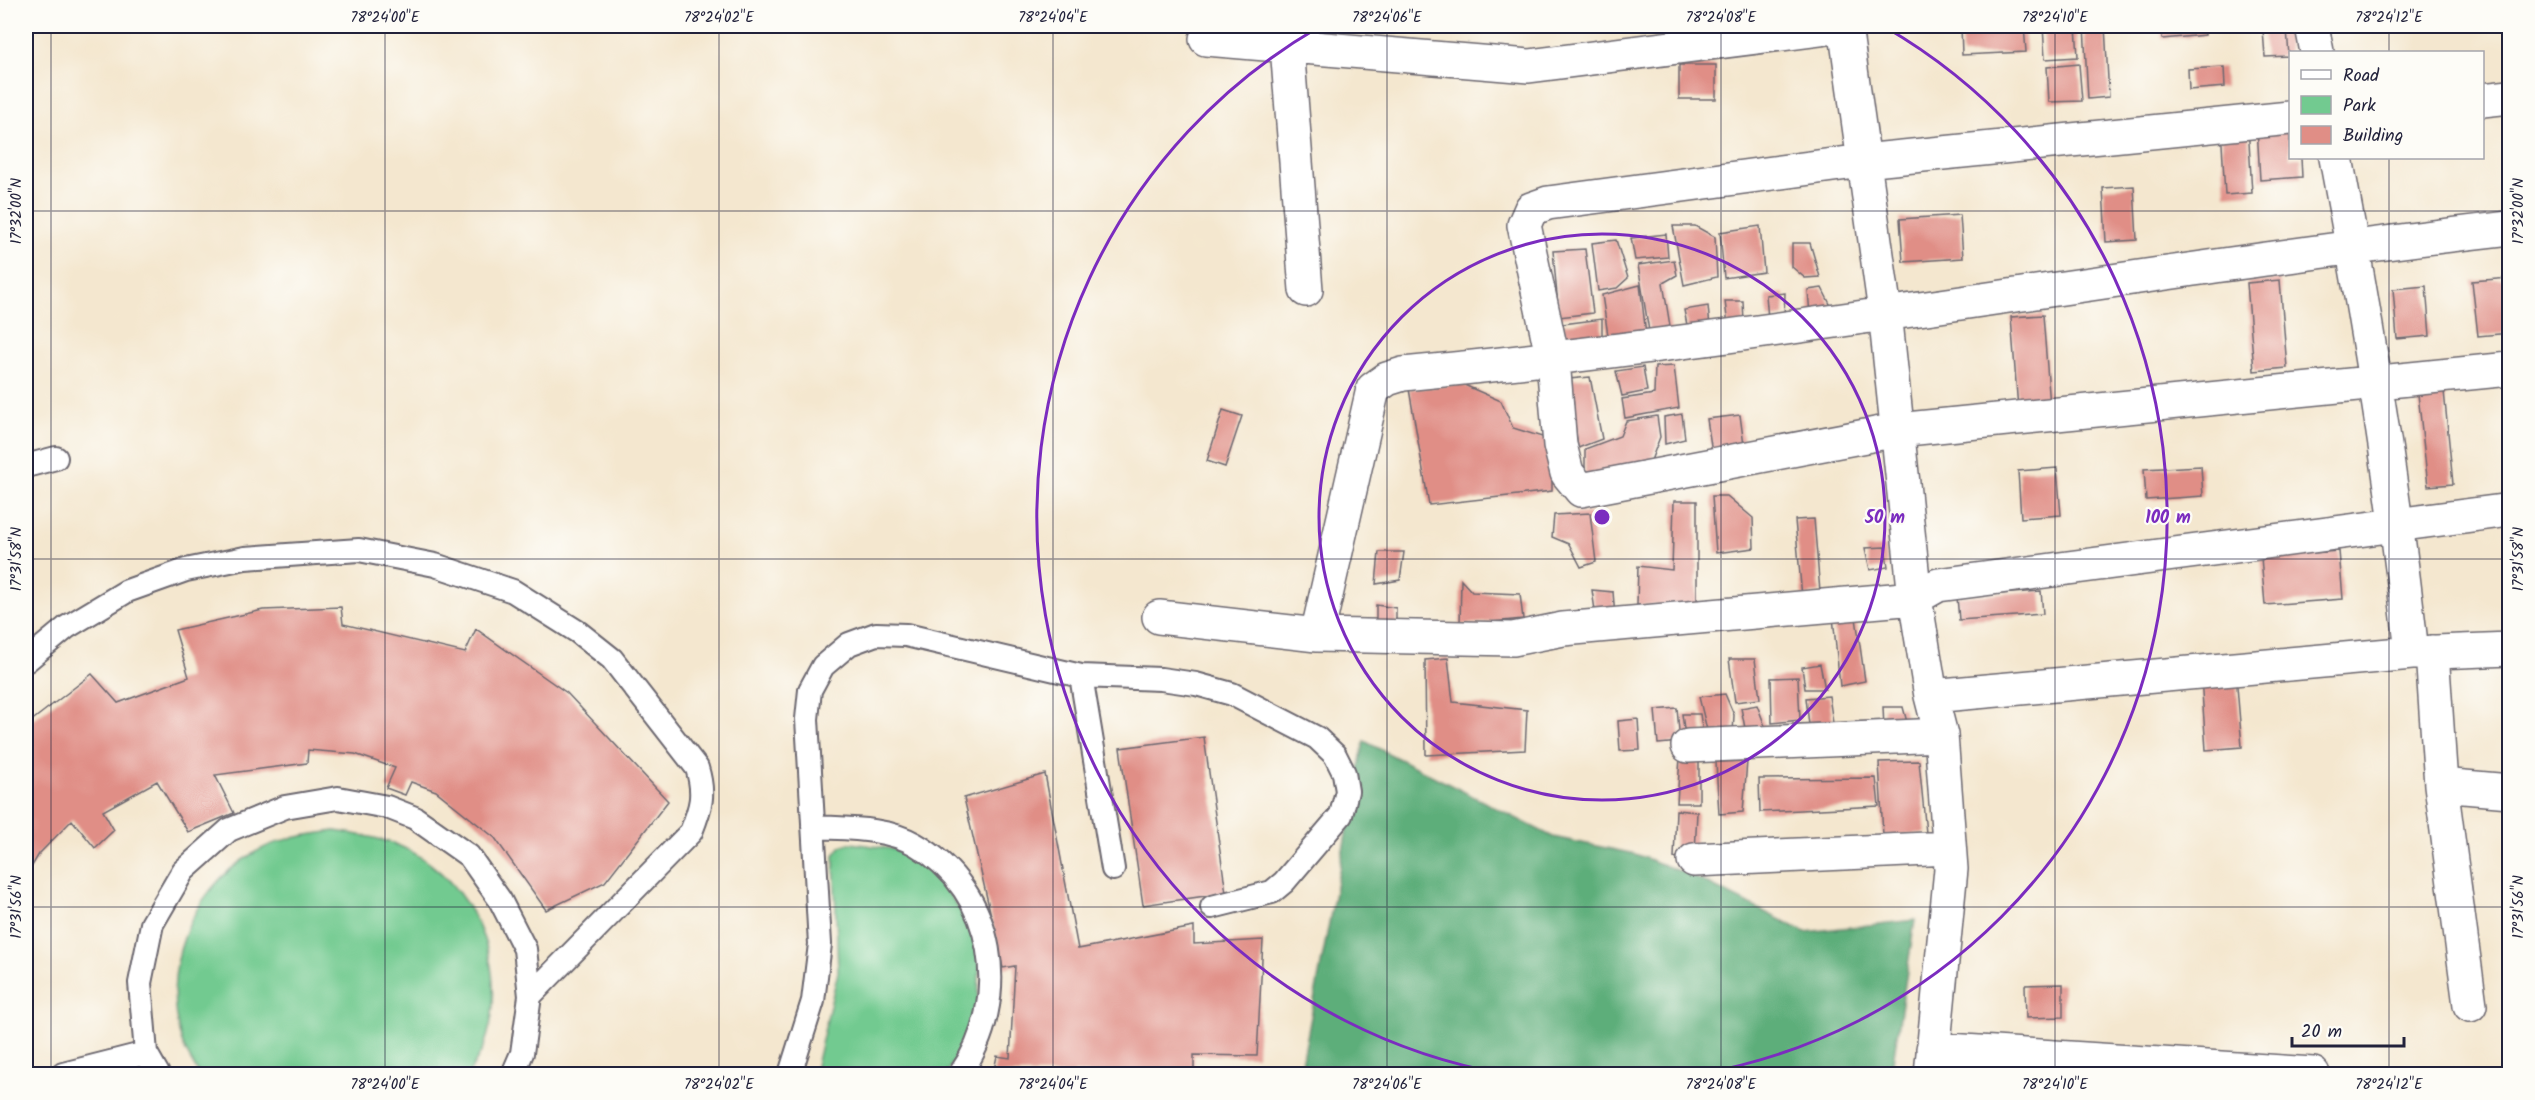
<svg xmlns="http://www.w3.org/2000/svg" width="2535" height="1100" font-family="Kalam,sans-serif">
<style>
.green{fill:#72ca90;stroke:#4a7666;stroke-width:1.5}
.forest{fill:#5dae7a;stroke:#40685a;stroke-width:1.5}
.building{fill:#e08e86}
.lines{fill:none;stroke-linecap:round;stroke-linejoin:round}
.lane-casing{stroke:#6c676f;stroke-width:26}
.street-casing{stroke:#6c676f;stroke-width:36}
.lane{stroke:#fff;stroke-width:22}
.street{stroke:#fff;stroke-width:33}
.ticks{fill:none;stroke:#22223b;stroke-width:1.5;stroke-opacity:0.45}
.ring{fill:none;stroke:#7b2cbf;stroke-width:3}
.centre{fill:#7b2cbf;stroke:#fdfcf7;stroke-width:3}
.ring-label{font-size:18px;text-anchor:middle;font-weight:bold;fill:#7b2cbf;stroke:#fdfcf7;stroke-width:4.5;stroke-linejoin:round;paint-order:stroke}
.neatline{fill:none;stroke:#22223b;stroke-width:2}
.ticks-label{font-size:15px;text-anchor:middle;fill:#22223b}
</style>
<rect width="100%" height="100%" fill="#fdfcf7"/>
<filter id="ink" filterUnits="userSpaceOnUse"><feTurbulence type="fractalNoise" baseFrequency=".0167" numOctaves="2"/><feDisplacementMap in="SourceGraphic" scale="12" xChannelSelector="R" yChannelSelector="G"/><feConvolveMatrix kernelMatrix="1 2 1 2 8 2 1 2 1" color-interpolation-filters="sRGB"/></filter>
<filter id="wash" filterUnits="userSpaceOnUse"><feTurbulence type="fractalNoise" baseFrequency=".008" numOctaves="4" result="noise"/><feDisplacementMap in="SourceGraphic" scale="24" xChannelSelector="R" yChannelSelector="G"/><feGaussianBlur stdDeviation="1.35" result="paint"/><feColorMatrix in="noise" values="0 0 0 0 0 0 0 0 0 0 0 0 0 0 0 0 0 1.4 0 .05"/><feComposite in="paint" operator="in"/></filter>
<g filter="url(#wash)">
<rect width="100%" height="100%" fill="#f4e7cf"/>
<path class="green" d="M 335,831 C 364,835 394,840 419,856 C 480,895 510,977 484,1046 C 480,1056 473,1065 469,1074 L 199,1074 C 193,1064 186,1053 182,1042 C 159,972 189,891 252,854 C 278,838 306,835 335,831 Z
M 851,843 L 894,849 L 920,864 L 941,882 L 966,919 L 980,956 L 978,1001 L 961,1052 L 945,1074 L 814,1074 L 838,972 L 834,855 L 841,846 Z"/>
<path class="forest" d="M 1364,741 L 1553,837 L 1635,854 L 1690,875 L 1805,932 L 1915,920 L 1891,1074 L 1300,1074 Z"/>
<g id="blocks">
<path class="building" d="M 1961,26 L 2024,26 L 2026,52 L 1962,55 Z
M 2043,26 L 2076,26 L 2078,57 L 2045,59 Z
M 2084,26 L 2105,26 L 2109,97 L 2088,99 Z
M 2161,26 L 2204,26 L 2205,35 L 2162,39 Z
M 2287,29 L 2289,56 L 2265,57 L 2263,30 Z
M 2079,64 L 2082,101 L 2049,102 L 2047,67 Z
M 1679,65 L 1716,65 L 1716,99 L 1679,99 Z
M 2224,67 L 2225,87 L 2189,90 L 2188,69 Z
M 2248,125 L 2252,193 L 2225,195 L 2221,127 Z
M 2290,125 L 2290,158 L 2301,158 L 2302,177 L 2260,180 L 2257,127 Z
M 2134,186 L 2137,240 L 2106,242 L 2103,188 Z
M 1960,215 L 1963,258 L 1903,262 L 1900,219 Z
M 1673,226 L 1695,226 L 1715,237 L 1717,277 L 1684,285 Z
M 1760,226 L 1764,272 L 1724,278 L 1720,232 Z
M 1666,234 L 1668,257 L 1635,260 L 1631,238 Z
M 1616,240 L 1628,278 L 1617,288 L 1598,291 L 1592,243 Z
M 1792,243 L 1810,243 L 1820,277 L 1805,278 L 1792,267 Z
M 1585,249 L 1593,313 L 1559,317 L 1553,251 Z
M 1674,260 L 1677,275 L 1663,283 L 1671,332 L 1649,331 L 1638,265 Z
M 2510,278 L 2510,333 L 2478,336 L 2472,281 Z
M 2280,280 L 2287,368 L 2254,371 L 2247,283 Z
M 1640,285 L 1646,334 L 1609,342 L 1602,295 Z
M 2426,286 L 2430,336 L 2397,339 L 2393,289 Z
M 1822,288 L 1832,308 L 1810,315 L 1808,290 Z
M 1785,293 L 1784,316 L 1768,319 L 1766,295 Z
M 1725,301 L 1743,301 L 1744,322 L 1728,326 Z
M 1708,306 L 1710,327 L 1688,330 L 1684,310 Z
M 2043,315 L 2050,406 L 2018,409 L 2011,317 Z
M 1602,319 L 1602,339 L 1565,344 L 1563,324 Z
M 1674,366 L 1679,408 L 1625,418 L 1622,399 L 1654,394 L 1655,367 Z
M 1643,367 L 1647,391 L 1622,396 L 1616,371 Z
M 1590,377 L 1602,439 L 1578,448 L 1569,379 Z
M 1462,384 L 1501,401 L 1513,428 L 1552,440 L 1552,491 L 1429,505 L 1409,389 Z
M 2444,391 L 2453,484 L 2428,486 L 2418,394 Z
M 1223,410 L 1242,416 L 1225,467 L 1207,461 Z
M 1682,414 L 1685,439 L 1665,444 L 1664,417 Z
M 1740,415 L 1745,453 L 1713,459 L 1707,419 Z
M 1657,416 L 1660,437 L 1647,471 L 1585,478 L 1585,449 L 1620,436 L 1626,421 Z
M 2201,466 L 2203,496 L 2146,500 L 2144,469 Z
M 2057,468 L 2061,515 L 2021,518 L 2018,471 Z
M 1712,496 L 1727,496 L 1753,518 L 1754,548 L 1716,553 Z
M 1674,501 L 1697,501 L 1697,605 L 1637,605 L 1638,566 L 1672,570 Z
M 1590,513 L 1596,562 L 1581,567 L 1569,544 L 1552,537 L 1554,515 Z
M 1814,519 L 1820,592 L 1802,597 L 1795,520 Z
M 1885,547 L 1888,567 L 1870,570 L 1865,548 Z
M 2339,551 L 2343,599 L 2265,605 L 2261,557 Z
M 1379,552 L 1404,552 L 1400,580 L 1376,584 Z
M 1461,580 L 1472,592 L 1520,594 L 1523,619 L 1460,625 Z
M 1592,590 L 1613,592 L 1615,617 L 1596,617 Z
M 2041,591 L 2043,614 L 1959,620 L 1957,597 Z
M 1376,605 L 1396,608 L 1396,627 L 1376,628 Z
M 341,607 L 343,624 L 465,653 L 476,629 L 567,693 L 668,801 L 605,882 L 546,910 L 495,838 L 436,791 L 411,782 L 405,795 L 386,788 L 395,768 L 355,754 L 308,750 L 307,763 L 215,775 L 234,813 L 188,832 L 157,781 L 103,811 L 114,830 L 95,848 L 72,820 L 39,854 L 26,876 L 26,725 L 92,674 L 118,703 L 189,677 L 175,630 L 263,610 Z
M 1833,617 L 1856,618 L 1865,681 L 1840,686 Z
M 1448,658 L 1453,702 L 1527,710 L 1525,750 L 1426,755 L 1425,660 Z
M 1729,659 L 1755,659 L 1760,699 L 1735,702 Z
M 1820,664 L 1825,689 L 1805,689 L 1802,667 Z
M 2236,674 L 2242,747 L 2206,750 L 2201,677 Z
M 1798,677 L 1800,720 L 1772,723 L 1771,678 Z
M 1725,694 L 1734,715 L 1733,733 L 1708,734 L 1699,697 Z
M 1829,696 L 1834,730 L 1810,734 L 1806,698 Z
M 1757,705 L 1768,734 L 1747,738 L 1741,708 Z
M 1883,707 L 1903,707 L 1908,726 L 1884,728 Z
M 1677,708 L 1680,742 L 1658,744 L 1655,710 Z
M 1682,714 L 1700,714 L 1703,734 L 1685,736 Z
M 1638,719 L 1640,750 L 1620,751 L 1618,721 Z
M 1204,737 L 1226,893 L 1143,905 L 1120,748 Z
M 1680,757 L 1699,758 L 1699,803 L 1677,803 Z
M 1747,761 L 1743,812 L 1719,814 L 1716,762 Z
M 1919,761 L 1926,833 L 1883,836 L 1879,762 Z
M 1045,774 L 1078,949 L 1194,927 L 1194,944 L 1263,940 L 1257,1056 L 1194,1055 L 1194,1074 L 1088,1074 L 1074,1072 L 1074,1074 L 993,1074 L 997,1056 L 1010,1058 L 1015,966 L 1003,968 L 964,798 Z
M 1876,778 L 1879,806 L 1760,812 L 1759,779 Z
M 1676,810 L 1697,812 L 1695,853 L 1674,858 Z
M 2063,984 L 2063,1017 L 2026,1018 L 2025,985 Z"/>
</g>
</g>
<g filter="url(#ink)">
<use href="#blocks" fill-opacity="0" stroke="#6c676f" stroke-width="1.5"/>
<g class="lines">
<defs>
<path id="lane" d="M 26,466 L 56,458
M 26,661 L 67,627 L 127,591 L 186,570 L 245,558 L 359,550 L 435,565 L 513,591 L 578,632 L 612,659 L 697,768 C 705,794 701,807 691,832 L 530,996
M 1081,676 L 1113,869
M 813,827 C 846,829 885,827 915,844 C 997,891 1012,1000 960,1074
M 63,1074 L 146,1053
M 158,1074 L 146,1053 L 140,983 L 152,924 L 183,871 L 229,830 L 285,807 L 338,798 L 387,807 L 415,818 L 469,856 L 500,900 L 525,949 L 530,996 L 522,1053 L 513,1074
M 790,1074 L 813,1001 L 820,944 L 807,719 L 810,690 L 823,666 L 849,644 L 876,634 L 906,635 L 1081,676 L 1161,679 L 1196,684 L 1232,694 L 1317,738 L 1335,755 L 1344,773 L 1347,791 L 1341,815 L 1284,882 L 1272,892 L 1212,907"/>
<path id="street" d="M 1845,26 L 1885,312 L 1915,598 L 1931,696 L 1941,735 L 1951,869 L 1931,1074
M 2312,26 L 2317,52
M 1206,39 L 1529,66 L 1844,26
M 1287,46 L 1306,290
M 2482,100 L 2510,97
M 2290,118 L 1863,161 L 1548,203 L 1531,209 L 1524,225 L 1553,360 L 1560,445 L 1567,473 L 1581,490 L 1897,430 L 2510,369
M 2336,158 C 2367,322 2394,487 2412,653
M 2510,228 C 2140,270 1773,339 1403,374 L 1387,379 L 1373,389 L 1317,635 L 1513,639 L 1563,629 L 1915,598 L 1938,585 L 2510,510
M 1159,617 L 1317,635
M 2432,652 L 2441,785 L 2470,1005
M 1931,696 L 2412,653 L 2510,649
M 1688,746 L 1941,735
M 2441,785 L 2510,791
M 1694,860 L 1949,848
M 1933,1049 L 2313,1074"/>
</defs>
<use href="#lane" class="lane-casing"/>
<use href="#street" class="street-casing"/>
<use href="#lane" class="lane"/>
<use href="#street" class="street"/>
</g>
</g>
<path class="ticks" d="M 51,26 L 51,1074M 385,26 L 385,1074M 719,26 L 719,1074M 1053,26 L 1053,1074M 1387,26 L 1387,1074M 1721,26 L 1721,1074M 2055,26 L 2055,1074M 2389,26 L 2389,52M 2389,158 L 2389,1074M 26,211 L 2510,211M 26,559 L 2510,559M 26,907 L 2510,907"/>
<g class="ring">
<circle cx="1602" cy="517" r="283"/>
<path d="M1504 1074A566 566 0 0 1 1319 27M1885 27A566 566 0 0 1 1700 1074"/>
</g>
<circle cx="1602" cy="517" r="9" class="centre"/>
<g class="ring-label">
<text x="1885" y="523">50 m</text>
<text x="2168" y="523">100 m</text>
</g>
<rect width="2535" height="1100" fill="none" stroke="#fdfcf7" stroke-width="66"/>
<rect x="2289" y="51" width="195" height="108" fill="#fdfcf7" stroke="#a5a5ac" stroke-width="1.5"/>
<rect x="2301" y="70" width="30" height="9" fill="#ffffff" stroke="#a5a5ac" stroke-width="1.5"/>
<text x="2343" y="81" font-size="18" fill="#22223b">Road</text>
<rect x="2301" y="96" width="30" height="18" fill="#72ca90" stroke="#a5a5ac" stroke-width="1.5"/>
<text x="2343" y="111" font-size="18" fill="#22223b">Park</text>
<rect x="2301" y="126" width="30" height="18" fill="#e08e86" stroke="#a5a5ac" stroke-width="1.5"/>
<text x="2343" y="141" font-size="18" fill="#22223b">Building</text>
<path d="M2292 1037v9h112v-9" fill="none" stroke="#22223b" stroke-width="3"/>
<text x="2301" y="1037" font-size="18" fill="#22223b" stroke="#fdfcf7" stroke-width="4.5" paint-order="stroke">20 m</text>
<rect x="33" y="33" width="2469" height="1034" class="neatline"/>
<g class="ticks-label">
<text x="385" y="22">78°24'00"E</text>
<text x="719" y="22">78°24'02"E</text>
<text x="1053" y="22">78°24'04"E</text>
<text x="1387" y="22">78°24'06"E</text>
<text x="1721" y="22">78°24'08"E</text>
<text x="2055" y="22">78°24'10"E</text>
<text x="2389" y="22">78°24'12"E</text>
<text transform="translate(16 211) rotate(-90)" y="5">17°32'00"N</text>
<text transform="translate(2518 211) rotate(-90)" y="5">17°32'00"N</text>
<text transform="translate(16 559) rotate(-90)" y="5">17°31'58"N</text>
<text transform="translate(2518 559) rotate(-90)" y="5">17°31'58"N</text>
<text transform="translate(16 907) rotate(-90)" y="5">17°31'56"N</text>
<text transform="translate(2518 907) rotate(-90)" y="5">17°31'56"N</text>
<text x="385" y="1089">78°24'00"E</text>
<text x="719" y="1089">78°24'02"E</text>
<text x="1053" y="1089">78°24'04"E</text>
<text x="1387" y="1089">78°24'06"E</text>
<text x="1721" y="1089">78°24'08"E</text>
<text x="2055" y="1089">78°24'10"E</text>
<text x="2389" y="1089">78°24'12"E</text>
</g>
</svg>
